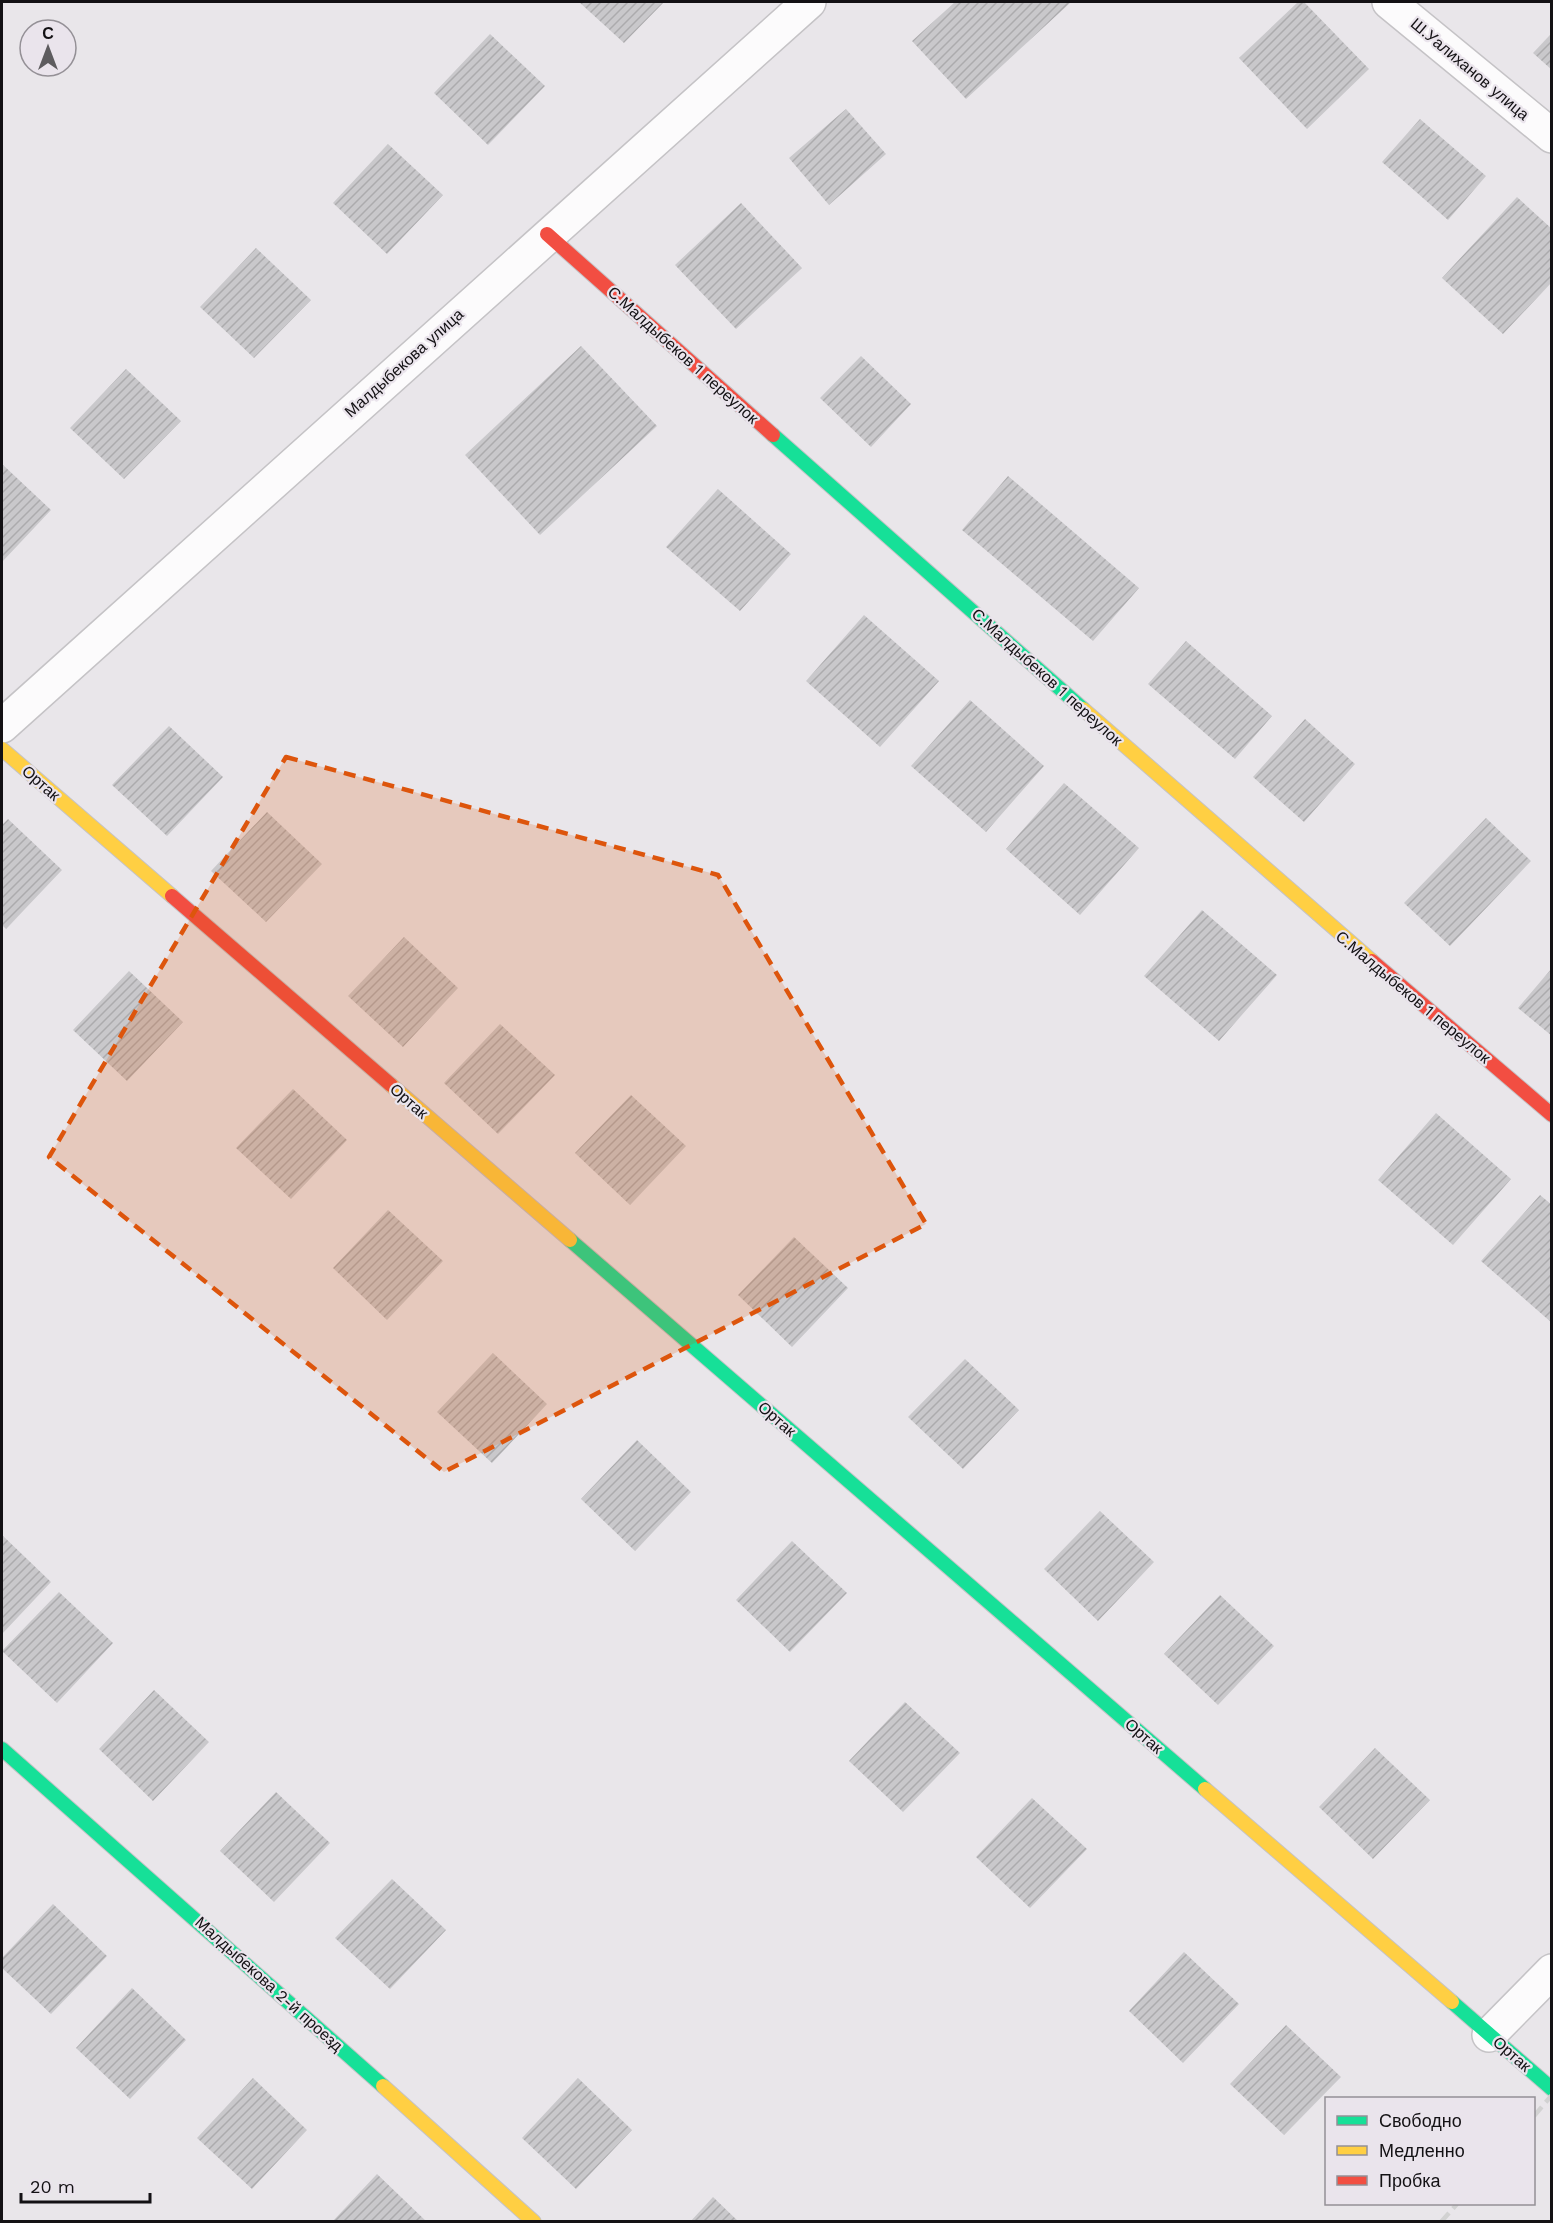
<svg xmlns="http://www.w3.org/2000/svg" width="1553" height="2223" font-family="'Work Sans',sans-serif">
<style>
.building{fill:url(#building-hatch)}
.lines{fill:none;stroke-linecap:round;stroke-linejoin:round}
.street-casing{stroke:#c5c3c6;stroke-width:36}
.fast-casing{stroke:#c5c3c6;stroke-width:16}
.slow-casing{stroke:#c5c3c6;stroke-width:16}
.jam-casing{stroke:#c5c3c6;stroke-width:16}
.street{stroke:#fcfbfc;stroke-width:33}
.fast{stroke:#16e098;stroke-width:14}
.slow{stroke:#ffcf43;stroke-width:14}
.jam{stroke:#f24e42;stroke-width:14}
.rail{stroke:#d2d2d2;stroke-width:4.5;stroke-dasharray:12 6;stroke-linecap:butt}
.marked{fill:#dd550c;fill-opacity:0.2;stroke:#dd550c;stroke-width:4.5;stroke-dasharray:12 8;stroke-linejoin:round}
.labels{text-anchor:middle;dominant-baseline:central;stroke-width:4.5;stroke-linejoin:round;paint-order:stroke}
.street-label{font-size:16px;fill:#131114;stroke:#eae4ec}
</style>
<defs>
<pattern id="building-hatch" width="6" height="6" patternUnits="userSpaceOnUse" patternTransform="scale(1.5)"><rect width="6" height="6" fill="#c9c8cb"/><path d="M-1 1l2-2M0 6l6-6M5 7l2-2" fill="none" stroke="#acabad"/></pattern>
</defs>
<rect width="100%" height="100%" fill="#e9e6ea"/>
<path class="building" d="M 579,2 L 664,2 L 624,43 Z
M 955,2 L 1068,2 L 1070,3 L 966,99 L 912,41 Z
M 1298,2 L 1304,2 L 1369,69 L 1307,129 L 1239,58 Z
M 1552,33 L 1552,70 L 1533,53 Z
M 490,34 L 545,86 L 488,145 L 434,93 Z
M 846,109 L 886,154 L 829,205 L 789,158 Z
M 1420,119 L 1486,176 L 1448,220 L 1382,162 Z
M 388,144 L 443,195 L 387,254 L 333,203 Z
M 1517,197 L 1552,229 L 1552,282 L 1503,334 L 1442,278 Z
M 741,203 L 802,268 L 736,329 L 675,265 Z
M 256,248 L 311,300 L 254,358 L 200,307 Z
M 581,346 L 657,426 L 540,535 L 465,455 Z
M 861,356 L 911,404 L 871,447 L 820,398 Z
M 126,369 L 181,421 L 124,479 L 70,428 Z
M 2,464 L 51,510 L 2,562 Z
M 1008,476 L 1139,588 L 1093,641 L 962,530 Z
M 718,489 L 791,554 L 740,611 L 666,547 Z
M 864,615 L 939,681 L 880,747 L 806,681 Z
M 1186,641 L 1272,716 L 1235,759 L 1148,684 Z
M 970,700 L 1044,766 L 986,832 L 911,766 Z
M 1305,719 L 1355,764 L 1304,822 L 1253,777 Z
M 169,726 L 223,777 L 167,836 L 112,785 Z
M 1064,783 L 1139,848 L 1080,915 L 1006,849 Z
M 267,812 L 322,864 L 266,922 L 211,871 Z
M 1486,818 L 1531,861 L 1450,946 L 1404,903 Z
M 8,819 L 62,870 L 6,929 L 2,925 L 2,825 Z
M 1202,910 L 1277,975 L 1219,1041 L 1144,976 Z
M 404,937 L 458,988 L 403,1047 L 348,996 Z
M 1552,968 L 1552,1036 L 1518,1008 Z
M 129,971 L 183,1022 L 127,1081 L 73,1030 Z
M 500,1024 L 555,1075 L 498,1134 L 444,1083 Z
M 293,1089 L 347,1140 L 291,1199 L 236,1148 Z
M 631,1095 L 686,1146 L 630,1205 L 575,1153 Z
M 1436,1113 L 1511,1179 L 1453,1245 L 1378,1180 Z
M 1540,1195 L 1552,1205 L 1552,1323 L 1481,1261 Z
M 388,1210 L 443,1261 L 387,1320 L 333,1268 Z
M 794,1237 L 848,1288 L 792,1347 L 738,1295 Z
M 493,1353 L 547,1404 L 492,1463 L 437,1412 Z
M 965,1359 L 1019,1410 L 963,1469 L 908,1417 Z
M 637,1440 L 691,1492 L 635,1551 L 581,1499 Z
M 1100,1511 L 1154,1562 L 1098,1621 L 1044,1569 Z
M 2,1535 L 51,1582 L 2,1634 Z
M 792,1541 L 847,1593 L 790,1652 L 736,1600 Z
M 59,1592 L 113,1643 L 57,1703 L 2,1651 Z
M 1220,1595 L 1274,1646 L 1218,1705 L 1164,1654 Z
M 154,1690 L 209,1742 L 153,1801 L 99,1749 Z
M 905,1702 L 960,1753 L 903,1812 L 849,1761 Z
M 1375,1748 L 1430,1800 L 1373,1859 L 1319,1807 Z
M 276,1792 L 330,1843 L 274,1902 L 220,1851 Z
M 1032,1798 L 1087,1849 L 1030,1908 L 976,1857 Z
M 392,1879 L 446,1930 L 390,1989 L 335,1938 Z
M 53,1904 L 107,1956 L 51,2014 L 2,1968 L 2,1958 Z
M 1184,1952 L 1239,2004 L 1183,2063 L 1129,2011 Z
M 132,1988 L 186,2040 L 130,2099 L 76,2048 Z
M 1286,2025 L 1341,2077 L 1284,2135 L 1230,2084 Z
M 253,2078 L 307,2130 L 252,2189 L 197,2138 Z
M 578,2078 L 632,2130 L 576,2189 L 522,2138 Z
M 377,2174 L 427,2222 L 332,2222 Z
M 713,2197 L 739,2222 L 690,2222 Z"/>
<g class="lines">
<defs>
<path id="street" d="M 1389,2 L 1552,136
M 2,726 L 809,2
M 1489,2035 L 1552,1971"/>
<path id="fast" d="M 773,435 L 1083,709
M 570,1240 L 1205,1789
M 2,1749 L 383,2086
M 1452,2002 L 1552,2089"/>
<path id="slow" d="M 1083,709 L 1372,961
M 2,749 L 172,896
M 391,1085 L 570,1240
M 1205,1789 L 1452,2002
M 383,2086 L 534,2222"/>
<path id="jam" d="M 547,234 L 773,435
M 172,896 L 391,1085
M 1372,961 L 1552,1115"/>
</defs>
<use href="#street" class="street-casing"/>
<use href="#fast" class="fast-casing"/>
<use href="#slow" class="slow-casing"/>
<use href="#jam" class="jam-casing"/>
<use href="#street" class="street"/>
<use href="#fast" class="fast"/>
<use href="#slow" class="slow"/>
<use href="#jam" class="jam"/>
<path class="rail" d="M 1534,2116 L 1552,2095
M 1441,2222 L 1457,2204"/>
</g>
<path class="marked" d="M 286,757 L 718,875 L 926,1224 L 444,1472 L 49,1157 Z"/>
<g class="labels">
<g class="street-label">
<text transform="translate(1470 69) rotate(40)">Ш.Уалиханов улица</text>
<text transform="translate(683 355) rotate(42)">С.Малдыбеков 1 переулок</text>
<text transform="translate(404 363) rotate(-42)">Малдыбекова улица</text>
<text transform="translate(1047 677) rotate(42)">С.Малдыбеков 1 переулок</text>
<text transform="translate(41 783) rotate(41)">Ортак</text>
<text transform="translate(1413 997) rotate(40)">С.Малдыбеков 1 переулок</text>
<text transform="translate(409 1101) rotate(41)">Ортак</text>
<text transform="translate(777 1419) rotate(41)">Ортак</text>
<text transform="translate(1144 1736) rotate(41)">Ортак</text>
<text transform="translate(269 1984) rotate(42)">Малдыбекова 2-й проезд</text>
<text transform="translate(1512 2054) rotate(41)">Ортак</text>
</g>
</g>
<rect width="1553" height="2223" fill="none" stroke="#131114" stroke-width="6"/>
<rect x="1325" y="2097" width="210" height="108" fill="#eae4ec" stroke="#949096" stroke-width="1.5"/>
<rect x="1337" y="2116" width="30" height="9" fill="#16e098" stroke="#949096" stroke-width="1.5"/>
<text x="1379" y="2127" font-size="18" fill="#131114">Свободно</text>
<rect x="1337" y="2146" width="30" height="9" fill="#ffcf43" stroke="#949096" stroke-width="1.5"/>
<text x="1379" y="2157" font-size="18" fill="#131114">Медленно</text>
<rect x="1337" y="2176" width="30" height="9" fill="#f24e42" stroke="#949096" stroke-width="1.5"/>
<text x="1379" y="2187" font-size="18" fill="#131114">Пробка</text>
<g transform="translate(48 48)"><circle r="28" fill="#eae4ec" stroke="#949096" stroke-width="1.5"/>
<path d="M0-4.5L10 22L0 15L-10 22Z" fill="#5e5c5f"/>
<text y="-9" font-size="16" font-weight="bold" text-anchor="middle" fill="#131114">С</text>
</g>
<path d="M21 2193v9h129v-9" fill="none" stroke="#131114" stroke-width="3"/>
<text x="30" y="2193" font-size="18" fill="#131114" stroke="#eae4ec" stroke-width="4.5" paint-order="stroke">20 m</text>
</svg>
